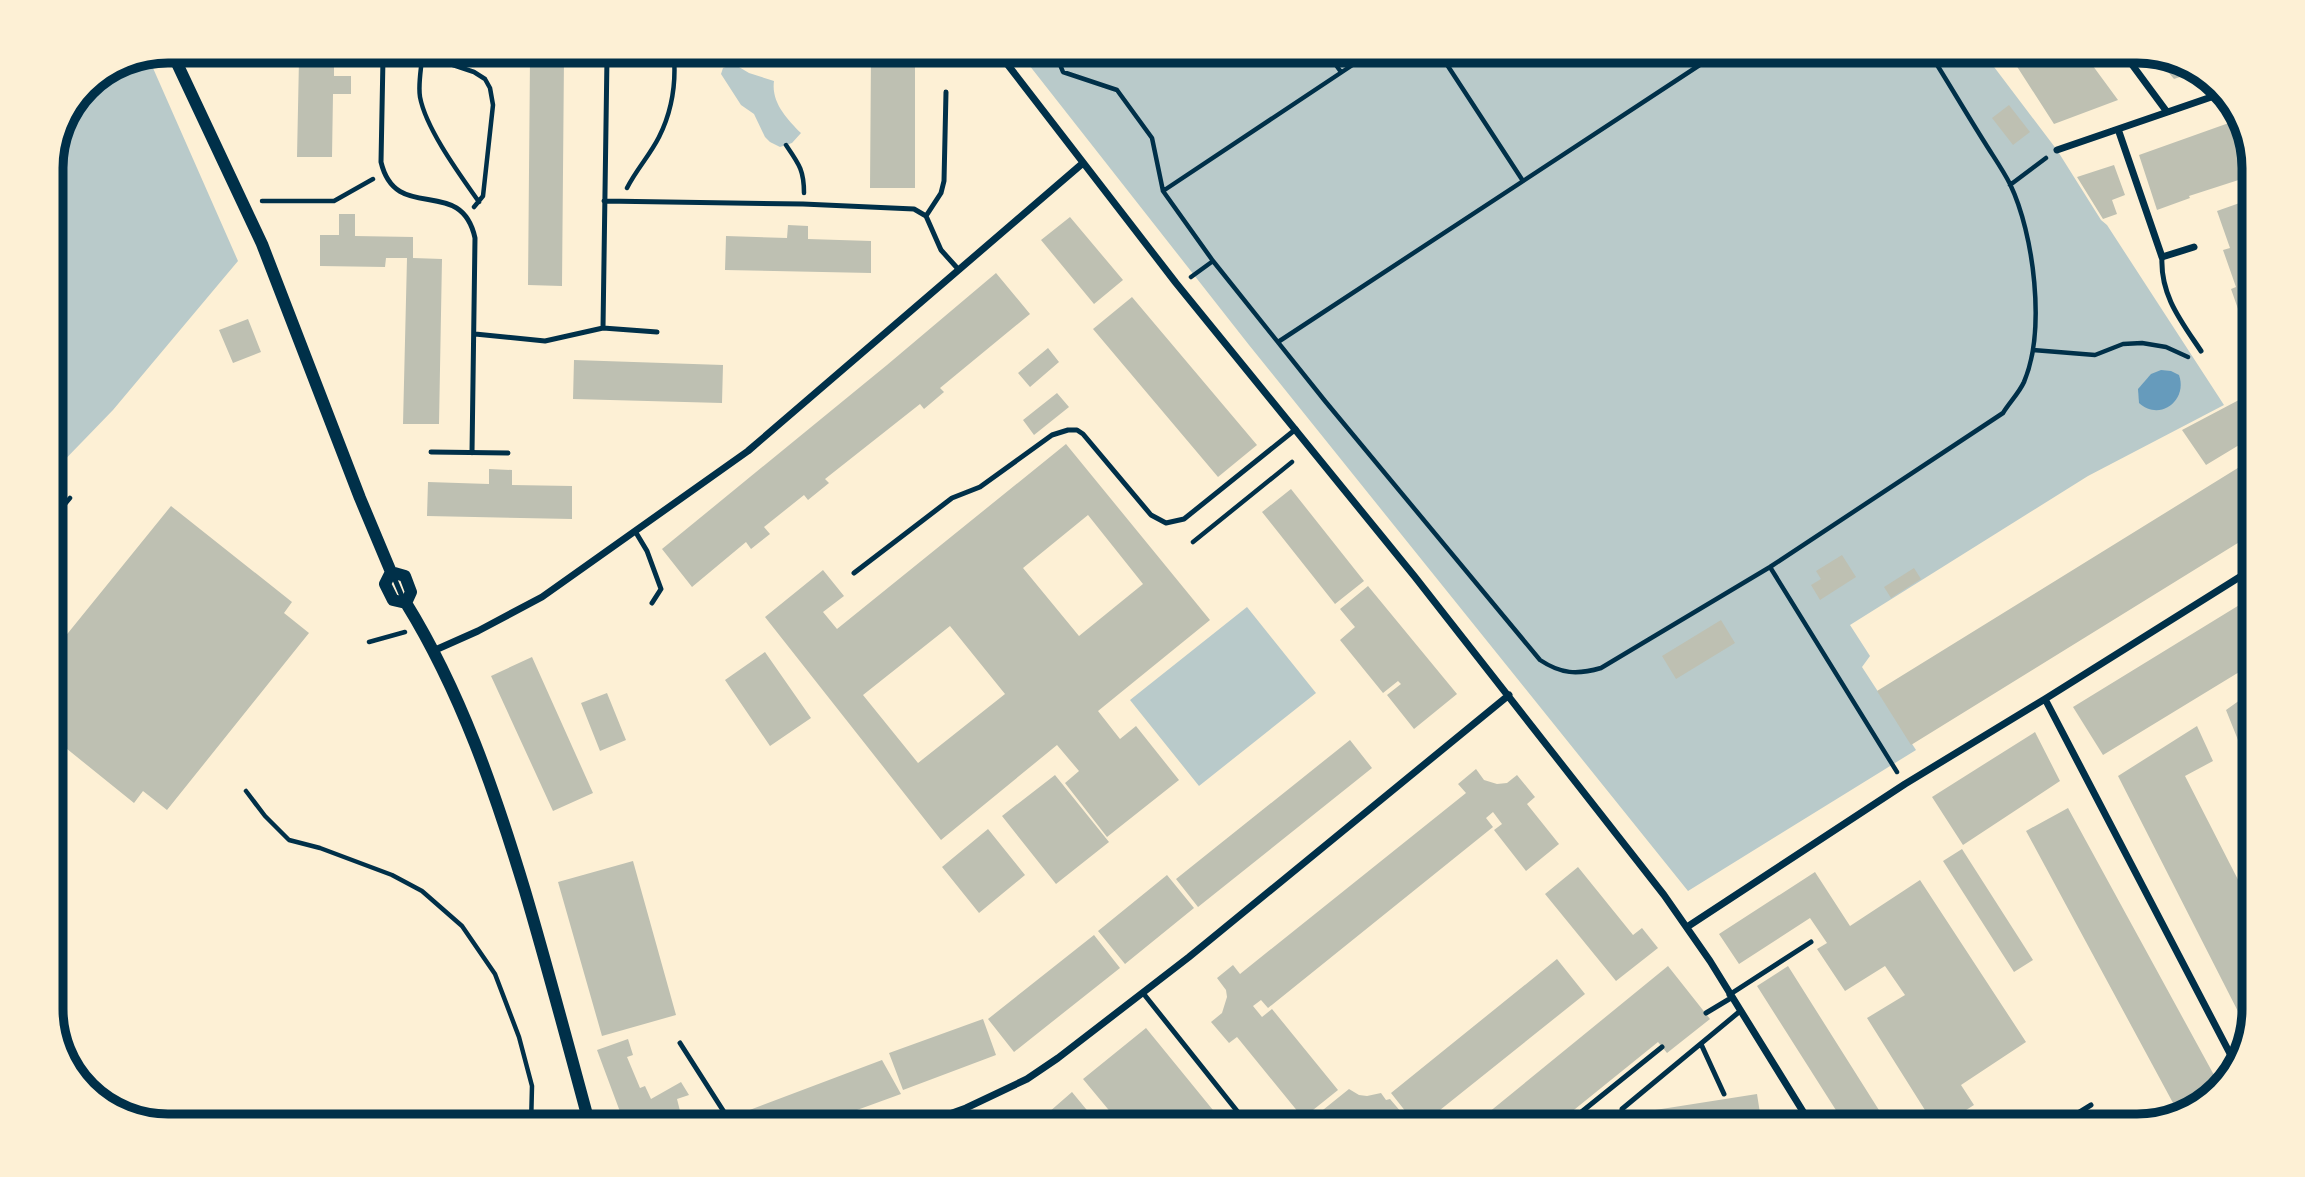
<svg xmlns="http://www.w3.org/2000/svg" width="2305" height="1177" font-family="Inter,sans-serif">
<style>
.green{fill:#b9caca}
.water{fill:#669bbc}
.building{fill:#bec0b2;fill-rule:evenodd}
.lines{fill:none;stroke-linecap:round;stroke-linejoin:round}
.path{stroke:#003049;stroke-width:4.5}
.service{stroke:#003049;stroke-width:5}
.minor{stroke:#003049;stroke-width:7}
.tertiary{stroke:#003049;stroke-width:12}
.rim{fill:none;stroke:#003049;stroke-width:9}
</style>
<rect width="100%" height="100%" fill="#fdf0d5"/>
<path class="green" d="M 1982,51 L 2057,150 L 2101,220 L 2107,225 L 2224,405 L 2088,476 L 1850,625 L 1870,656 L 1862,667 L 1916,750 L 1688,891 L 1249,345 L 1022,56 Z
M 149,59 L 238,261 L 113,410 L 51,474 L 51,161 L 85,85 L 124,60 Z
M 734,64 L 749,73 L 774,81 C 771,102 787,119 801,133 L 792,143 L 780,147 L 770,142 L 765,137 L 754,114 L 741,105 L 721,74 L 723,68 Z
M 1247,607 L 1316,693 L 1199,786 L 1130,700 Z"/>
<path class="water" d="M 2161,370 L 2171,371 L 2179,375 C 2188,400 2160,422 2139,403 L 2138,389 L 2151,374 Z"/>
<path class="building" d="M 2007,51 L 2082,51 L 2118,100 L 2054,124 Z
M 2154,55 L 2188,63 L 2198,71 L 2174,79 Z
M 871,56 L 915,56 L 915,188 L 870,188 Z
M 530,58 L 564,58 L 562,286 L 528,285 Z
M 299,59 L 334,59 L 334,76 L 351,76 L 351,94 L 333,94 L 332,157 L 297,157 Z
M 2009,105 L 2030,132 L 2013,145 L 1992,118 Z
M 2240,119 L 2254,161 L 2254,175 L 2189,196 L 2190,198 L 2157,210 L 2139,155 Z
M 2114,165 L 2125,195 L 2112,200 L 2117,214 L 2103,219 L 2077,177 Z
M 2248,200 L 2254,218 L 2254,386 L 2248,388 L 2240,366 L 2244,364 L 2238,346 L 2244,344 L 2238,329 L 2244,326 L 2231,289 L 2236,287 L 2223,250 L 2230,248 L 2217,211 Z
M 339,214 L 355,214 L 355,236 L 413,237 L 413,258 L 442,259 L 439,424 L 403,424 L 407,258 L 386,258 L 385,267 L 320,266 L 320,235 L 339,235 Z
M 1070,217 L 1123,280 L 1094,304 L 1041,240 Z
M 788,225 L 808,226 L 808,239 L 871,241 L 871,273 L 725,270 L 726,236 L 787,238 Z
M 996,273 L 1030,314 L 940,388 L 944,392 L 924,409 L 920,404 L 825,479 L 829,483 L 808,500 L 804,495 L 764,527 L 770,534 L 751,549 L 746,542 L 692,587 L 662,549 L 887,365 Z
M 1132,297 L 1257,445 L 1218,477 L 1093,329 Z
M 248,319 L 261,352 L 233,363 L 219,330 Z
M 1048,348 L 1059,362 L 1030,387 L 1018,373 Z
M 574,360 L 723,365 L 722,403 L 573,399 Z
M 2254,392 L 2254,436 L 2206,465 L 2182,430 Z
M 1057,393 L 1069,407 L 1034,435 L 1023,420 Z
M 1066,444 L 1210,620 L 1098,711 L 1120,739 L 1136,726 L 1179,780 L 1107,837 L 1065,783 L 1079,771 L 1057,745 L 941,840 L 765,617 L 823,570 L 844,596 L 823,612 L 837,629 ZM 1088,515 L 1143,584 L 1079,636 L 1023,568 ZM 950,626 L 1005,694 L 918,763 L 863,695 Z
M 2254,458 L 2254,533 L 1911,745 L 1877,691 Z
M 489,469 L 512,470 L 512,485 L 572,486 L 572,519 L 427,516 L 428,482 L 489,484 Z
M 1291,489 L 1364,581 L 1335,604 L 1262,512 Z
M 171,506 L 292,602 L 284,613 L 309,633 L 167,810 L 143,791 L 134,803 L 51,736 L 51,654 Z
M 1842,555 L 1856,577 L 1820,600 L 1811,585 L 1821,579 L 1816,571 Z
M 1914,568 L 1921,579 L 1891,598 L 1884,587 Z
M 1368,586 L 1457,694 L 1414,729 L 1387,695 L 1401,684 L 1398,681 L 1383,693 L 1340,640 L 1355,627 L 1340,609 Z
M 2254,596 L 2254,663 L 2103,755 L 2073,707 Z
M 1721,620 L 1735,643 L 1676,679 L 1662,656 Z
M 765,652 L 811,718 L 770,746 L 725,680 Z
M 532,657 L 593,793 L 553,811 L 491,676 Z
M 2254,690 L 2254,780 L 2226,710 Z
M 607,693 L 626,740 L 600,751 L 581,703 Z
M 2197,726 L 2213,761 L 2185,776 L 2254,911 L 2254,1009 L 2249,1033 L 2118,776 Z
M 2035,732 L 2060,781 L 1963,845 L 1932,797 Z
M 1350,740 L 1372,768 L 1198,907 L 1176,879 Z
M 1476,769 L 1484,780 L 1497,784 L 1507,783 L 1517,775 L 1535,797 L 1527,804 L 1559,844 L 1526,871 L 1494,830 L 1502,824 L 1493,812 L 1486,818 L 1493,827 L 1268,1008 L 1261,1000 L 1253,1006 L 1262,1017 L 1272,1009 L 1338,1090 L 1303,1118 L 1237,1037 L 1229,1043 L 1211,1022 L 1222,1013 L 1227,997 L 1226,990 L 1217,978 L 1233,965 L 1240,974 L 1466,793 L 1458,784 Z
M 1055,775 L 1109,842 L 1056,884 L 1002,816 Z
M 2068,808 L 2220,1086 L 2202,1107 L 2179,1114 L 2026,831 Z
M 988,829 L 1025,875 L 979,913 L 942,867 Z
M 1962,849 L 2033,960 L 2014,972 L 1943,861 Z
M 633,861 L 676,1015 L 602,1036 L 558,882 Z
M 1578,867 L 1633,935 L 1642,928 L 1658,948 L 1616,981 L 1545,894 Z
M 1815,872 L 1850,926 L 1920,880 L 2026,1042 L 1961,1085 L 1974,1105 L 1941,1126 L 1935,1126 L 1867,1018 L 1905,995 L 1885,966 L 1845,991 L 1817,949 L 1827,943 L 1810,918 L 1739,964 L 1719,934 Z
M 1167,875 L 1194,908 L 1125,964 L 1098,931 Z
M 1094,935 L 1120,968 L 1014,1052 L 988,1019 Z
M 1557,959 L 1585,994 L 1420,1126 L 1417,1126 L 1391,1093 Z
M 1668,966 L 1710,1019 L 1667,1053 L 1658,1042 L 1554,1126 L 1472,1126 Z
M 1788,966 L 1889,1126 L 1846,1126 L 1757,986 Z
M 983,1019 L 996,1055 L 903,1090 L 889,1053 Z
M 1146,1028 L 1226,1126 L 1122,1126 L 1083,1079 Z
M 628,1039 L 633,1055 L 627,1057 L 640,1088 L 645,1086 L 651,1099 L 681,1082 L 689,1095 L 677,1099 L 683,1123 L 678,1125 L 679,1126 L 629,1126 L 625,1115 L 622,1117 L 597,1050 Z
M 882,1060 L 901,1094 L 813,1126 L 753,1126 L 747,1111 Z
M 1349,1089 L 1359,1095 L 1367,1096 L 1381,1093 L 1386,1100 L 1390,1099 L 1413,1126 L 1303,1126 Z
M 1072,1092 L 1100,1126 L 1033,1126 Z
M 1757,1094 L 1762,1126 L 1638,1126 L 1636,1113 Z
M 2118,1117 L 2123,1126 L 2103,1126 Z"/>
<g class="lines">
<path class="path" d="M 1328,54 L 1341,72
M 1440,54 L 1523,181
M 1056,55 L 1063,72 L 1117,90 L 1152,138 L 1163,191 L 1213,261 L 1325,401 L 1540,660 C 1561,674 1577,675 1601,668 L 1770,567 L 2003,413 C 2009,403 2019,393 2024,382 C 2046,330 2034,234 2010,184 C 2003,170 1993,156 1985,143 C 1966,113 1948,82 1929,52
M 422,58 C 421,70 418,85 420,97 C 426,129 460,175 479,202
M 432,58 L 474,72 L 485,79 L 490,88 L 493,105 L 483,196 L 474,207
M 786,145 C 799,164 804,170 804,193
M 2010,185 L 2046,158
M 627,188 C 636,170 650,155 659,137 C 671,113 676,84 674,57
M 1163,191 L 1369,54
M 262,201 L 334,201 L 373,179
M 1191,277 L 1213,261
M 1278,342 L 1718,53
M 2033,350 L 2095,355 L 2123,344 L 2142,343 L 2166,347 L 2188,357
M 51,521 L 70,498
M 1193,542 L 1292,462
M 1770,567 L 1897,772
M 369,642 L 405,632
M 246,791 L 265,816 L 289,840 L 320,848 L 392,875 L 422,891 L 462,926 L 495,974 L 519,1037 L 532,1086 L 531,1126"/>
<path class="service" d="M 383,58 L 381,162 C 396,225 461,174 475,238 L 472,453
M 604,201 L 803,204 L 914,209 L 926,216 L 941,250 L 959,270
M 926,216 L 941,193 L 944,181 L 946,92
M 2162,257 C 2160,295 2181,321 2201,351
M 603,328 L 657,332
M 475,334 L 545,341 L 603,328 L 607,57
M 431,452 L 508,453
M 635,531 L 647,551 L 661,589 L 652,603
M 854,573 L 952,498 L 980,487 L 1052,435 L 1068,430 L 1077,430 L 1083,434 L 1151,515 L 1166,523 L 1184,519 L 1296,429
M 393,575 L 404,601
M 1143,993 L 1249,1126
M 1729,995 L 1811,942
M 1706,1013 L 1731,998
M 680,1043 L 733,1126
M 1701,1044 L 1724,1094
M 1564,1126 L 1662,1047
M 1621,1126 L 1622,1109 L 1739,1012
M 2057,1126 L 2091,1105"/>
<path class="minor" d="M 2122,51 L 2167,112
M 1001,56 L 1176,283 L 1415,577 L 1664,895 L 1710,961 L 1812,1126
M 2118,129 L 2162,257 L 2194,247
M 2057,150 L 2223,93
M 433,651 L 478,631 L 542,597 L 748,451 L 1083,163
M 2045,699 L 2237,1067
M 1687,927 L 1905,784 L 2045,699 L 2254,568
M 916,1126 L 966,1108 L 1027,1079 L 1058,1058 L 1189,957 L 1509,695"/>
<path class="tertiary" d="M 175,59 L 262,244 L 360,498 L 391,572 L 405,576 L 411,592 L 406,603
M 391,572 L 385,584 L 393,600 L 406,603 C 461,692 495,792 525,891 C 548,969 569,1048 590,1126"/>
</g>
<path d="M0 0H2305V1177H0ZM168 63H2137A105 105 0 0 1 2242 168V1009A105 105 0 0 1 2137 1114H168A105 105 0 0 1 63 1009V168A105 105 0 0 1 168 63Z" fill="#fdf0d5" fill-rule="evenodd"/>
<path class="rim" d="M168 63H2137A105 105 0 0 1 2242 168V1009A105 105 0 0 1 2137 1114H168A105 105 0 0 1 63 1009V168A105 105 0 0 1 168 63Z"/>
</svg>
